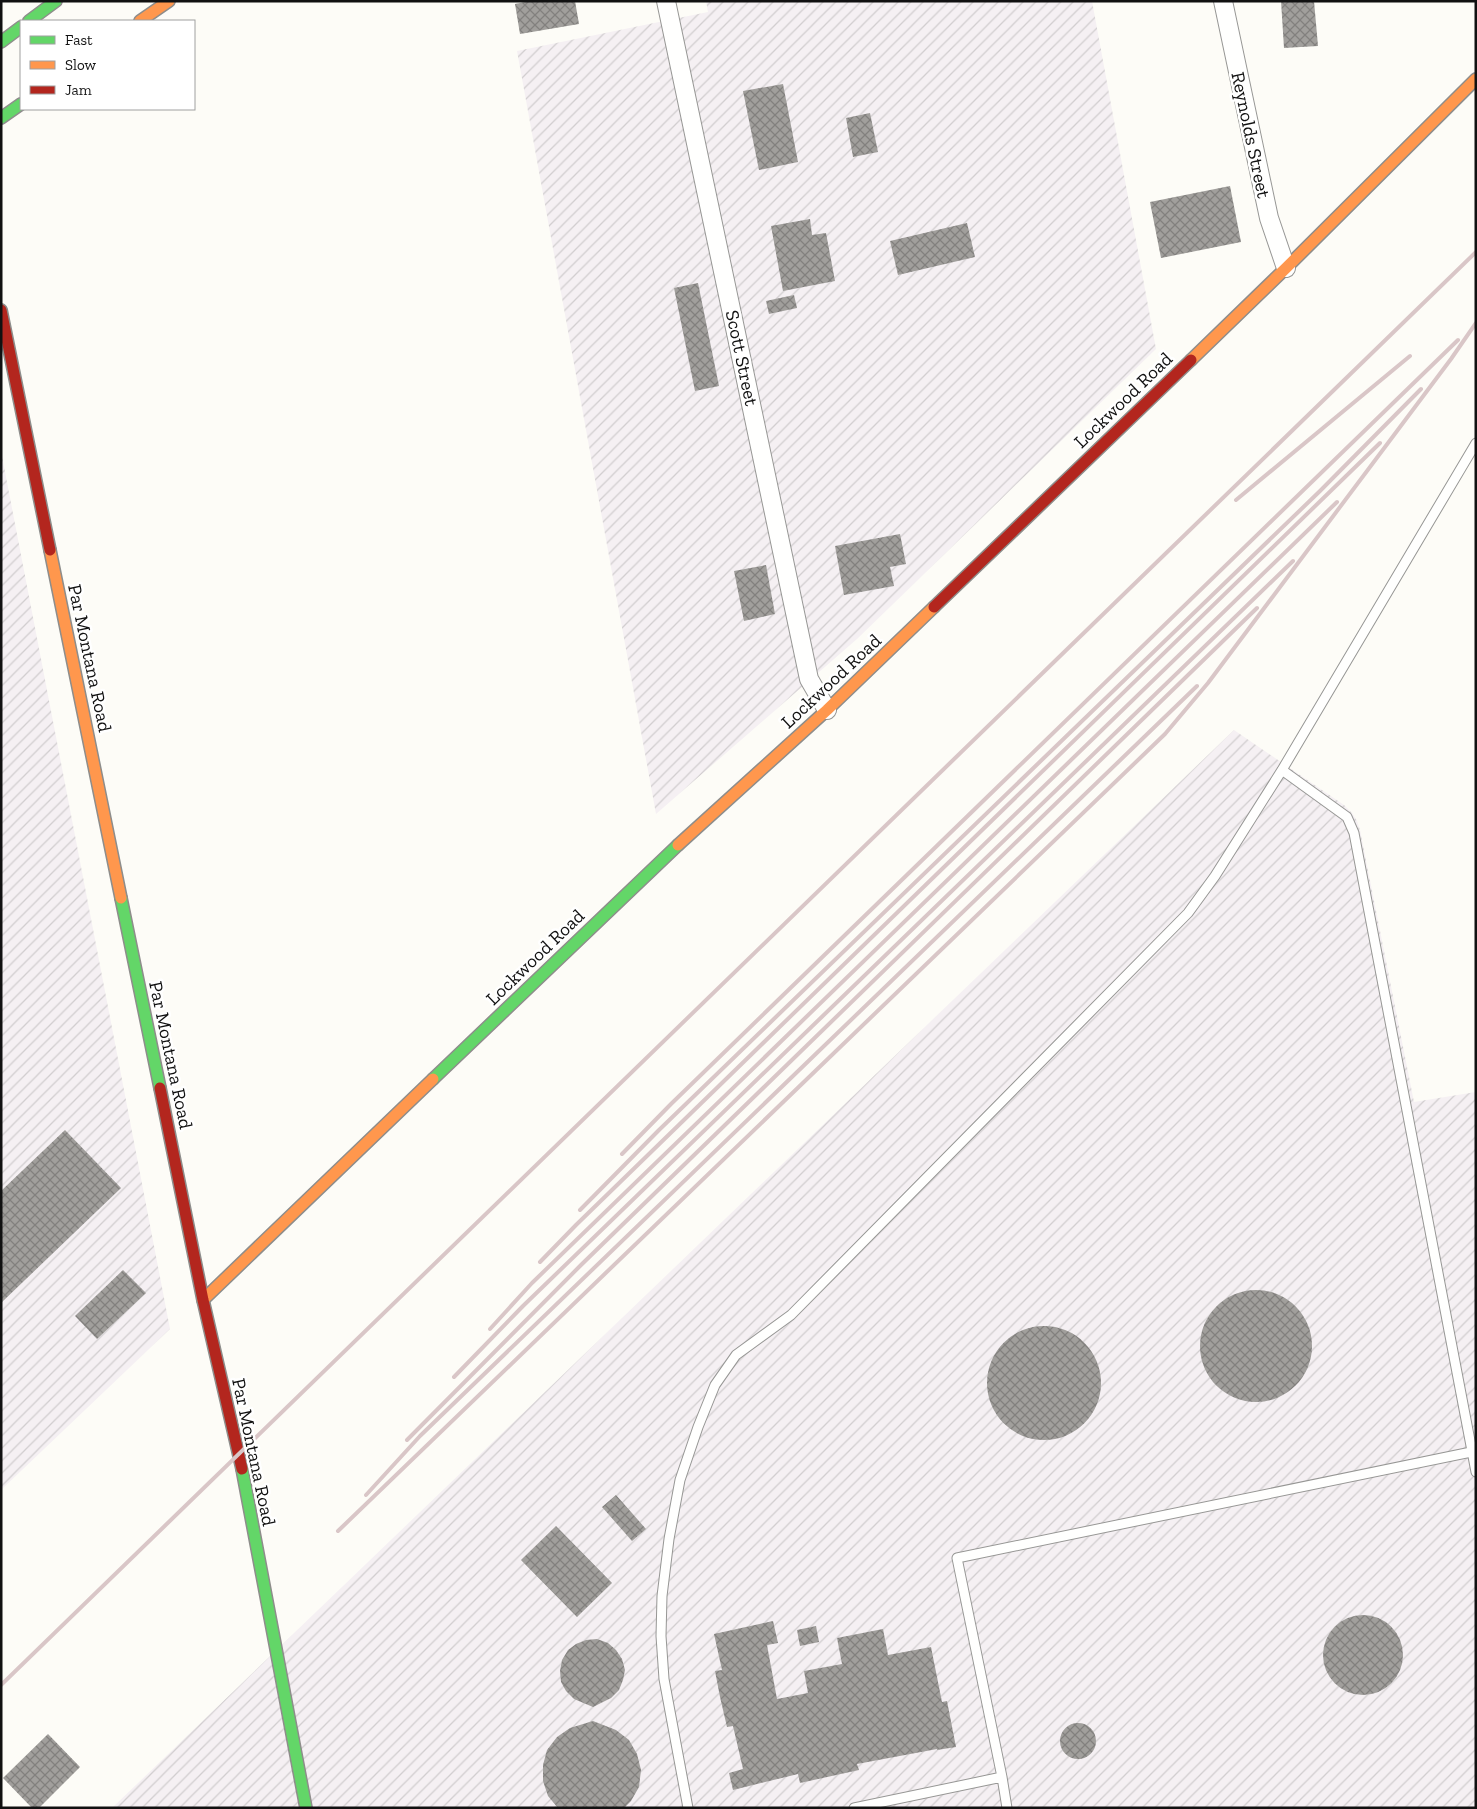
<svg xmlns="http://www.w3.org/2000/svg" width="1477" height="1809" font-family="'Zilla Slab',serif">
<style>
.industrial{fill:url(#industrial-furrows)}
.building{fill:url(#building-cross-hatch)}
.lines{fill:none;stroke-linecap:round;stroke-linejoin:round}
.lane-casing{stroke:#979795;stroke-width:11}
.street-casing{stroke:#979795;stroke-width:20}
.fast-casing{stroke:#8e8d8b;stroke-width:14}
.slow-casing{stroke:#8e8d8b;stroke-width:14}
.jam-casing{stroke:#8e8d8b;stroke-width:14}
.lane{stroke:#fffffe;stroke-width:9}
.street{stroke:#fffffe;stroke-width:18}
.fast{stroke:#63d668;stroke-width:11}
.slow{stroke:#ff974d;stroke-width:11}
.jam{stroke:#b3261e;stroke-width:11}
.rail{stroke:#d9c6c7;stroke-width:4}
.labels{text-anchor:middle;dominant-baseline:central;stroke-width:5;stroke-linejoin:round;paint-order:stroke}
.street-label{font-size:19px;fill:#111;stroke:#fff}
</style>
<defs>
<pattern id="industrial-furrows" width="10" height="10" patternUnits="userSpaceOnUse" patternTransform="scale(1.25)"><rect width="10" height="10" fill="#f5f0f3"/><path d="M-1 1l2-2M0 10L10 0M9 11l2-2" fill="none" stroke="#d1cdcf"/></pattern>
<pattern id="building-cross-hatch" width="8" height="8" patternUnits="userSpaceOnUse" patternTransform="scale(1.25)"><rect width="8" height="8" fill="#a19f9c"/><path d="M0 0l8 8M0 8l8-8" fill="none" stroke="#82807e"/></pattern>
</defs>
<rect width="100%" height="100%" fill="#fdfcf7"/>
<path class="industrial" d="M 706,1 L 1092,1 L 1156,349 L 857,639 L 656,814 L 517,51 L 708,12 Z
M 1,451 L 170,1329 L 1,1490 Z
M 1234,730 L 1344,805 L 1352,813 L 1357,821 L 1360,830 L 1414,1102 L 1476,1092 L 1476,1808 L 112,1808 Z"/>
<path class="building" d="M 530,1 L 575,1 L 579,24 L 520,34 L 515,4 Z
M 1281,1 L 1314,1 L 1318,46 L 1284,48 Z
M 783,84 L 798,162 L 759,170 L 743,91 Z
M 870,113 L 878,152 L 853,157 L 846,118 Z
M 1230,186 L 1241,242 L 1161,258 L 1150,202 Z
M 810,219 L 812,235 L 826,233 L 835,281 L 783,291 L 771,226 Z
M 967,223 L 975,257 L 898,275 L 890,241 Z
M 698,283 L 719,386 L 695,391 L 674,288 Z
M 794,295 L 797,308 L 769,314 L 766,301 Z
M 900,534 L 906,564 L 890,567 L 894,586 L 844,595 L 835,546 Z
M 766,565 L 775,614 L 744,621 L 734,571 Z
M 65,1130 L 121,1188 L 1,1303 L 1,1191 Z
M 123,1270 L 146,1293 L 97,1339 L 75,1316 Z
M1200 1346a56 56 0 1 1 112 0a56 56 0 1 1-112 0Z
M987 1383a57 57 0 1 1 114 0a57 57 0 1 1-114 0Z
M 616,1495 L 646,1529 L 632,1541 L 602,1507 Z
M 556,1526 L 612,1583 L 577,1617 L 521,1560 Z
M1323 1655a40 40 0 1 1 80 0a40 40 0 1 1-80 0Z
M 773,1621 L 778,1643 L 767,1645 L 777,1699 L 808,1693 L 804,1671 L 842,1664 L 837,1638 L 883,1629 L 888,1655 L 931,1647 L 942,1702 L 947,1701 L 956,1747 L 937,1750 L 937,1749 L 857,1764 L 859,1770 L 800,1783 L 798,1774 L 733,1790 L 729,1773 L 743,1769 L 733,1726 L 727,1727 L 720,1697 L 715,1671 L 722,1670 L 714,1634 Z
M 816,1626 L 819,1642 L 800,1646 L 797,1630 Z
M 597,1639 L 608,1643 L 616,1650 L 622,1659 L 625,1670 L 623,1680 L 619,1690 L 611,1698 L 593,1707 L 574,1699 L 566,1691 L 561,1682 L 560,1671 L 562,1660 L 568,1650 L 576,1644 L 586,1640 Z
M 593,1721 L 616,1730 L 629,1740 L 637,1754 L 641,1770 L 639,1787 L 631,1801 L 624,1808 L 558,1808 L 548,1796 L 543,1781 L 543,1765 L 547,1750 L 557,1737 L 570,1728 Z
M1060 1741a18 18 0 1 1 36 0a18 18 0 1 1-36 0Z
M 48,1734 L 80,1767 L 39,1808 L 32,1808 L 3,1778 Z"/>
<g class="lines">
<defs>
<path id="lane" d="M 1282,770 L 1347,817 L 1354,833 L 1476,1472
M 1002,1777 L 1007,1808
M 688,1808 L 664,1679 L 661,1636 L 662,1596 L 669,1539 L 680,1480 L 698,1427 L 715,1385 L 736,1355 L 791,1315 L 1188,913 L 1215,876 L 1282,770 L 1476,443
M 854,1808 L 1002,1777 L 957,1558 L 1476,1451"/>
<path id="street" d="M 666,1 L 809,679 L 827,710
M 1223,1 L 1269,218 L 1286,268"/>
<path id="fast" d="M 29,21 L 56,1
M 1,42 L 21,27
M 1,118 L 21,104
M 121,898 L 160,1088
M 433,1079 L 678,845
M 242,1469 L 306,1808"/>
<path id="slow" d="M 140,21 L 169,1
M 1191,360 L 1286,268 L 1476,79
M 50,550 L 121,898
M 678,845 L 827,710 L 934,607
M 203,1300 L 433,1079"/>
<path id="jam" d="M 1,310 L 50,550
M 934,607 L 1191,360
M 160,1088 L 203,1300 L 242,1469"/>
</defs>
<use href="#lane" class="lane-casing"/>
<use href="#street" class="street-casing"/>
<use href="#fast" class="fast-casing"/>
<use href="#slow" class="slow-casing"/>
<use href="#jam" class="jam-casing"/>
<use href="#lane" class="lane"/>
<use href="#street" class="street"/>
<use href="#fast" class="fast"/>
<use href="#slow" class="slow"/>
<use href="#jam" class="jam"/>
<path class="rail" d="M 1236,500 L 1410,356
M 622,1154 L 671,1104 L 1458,340
M 580,1210 L 659,1130 L 1320,491 L 1421,389
M 540,1262 L 576,1225 L 1380,443
M 490,1329 L 532,1283 L 1337,502
M 454,1377 L 523,1306 L 1293,561
M 407,1440 L 581,1265 L 1257,608
M 366,1495 L 420,1436 L 1197,686
M 338,1531 L 1165,734 L 1208,683 L 1451,359 L 1476,323
M 1,1685 L 1476,252"/>
</g>
<g class="labels">
<g class="street-label">
<text transform="translate(1251 135) rotate(78)">Reynolds Street</text>
<text transform="translate(742 358) rotate(78)">Scott Street</text>
<text transform="translate(1123 400) rotate(-44)">Lockwood Road</text>
<text transform="translate(90 658) rotate(78)">Par Montana Road</text>
<text transform="translate(831 681) rotate(-43)">Lockwood Road</text>
<text transform="translate(535 957) rotate(-44)">Lockwood Road</text>
<text transform="translate(171 1055) rotate(78)">Par Montana Road</text>
<text transform="translate(254 1452) rotate(78)">Par Montana Road</text>
</g>
</g>
<rect width="1477" height="1809" fill="none" stroke="#111111" stroke-width="5"/>
<rect x="20" y="20" width="175" height="90" fill="#ffffff" stroke="#a0a0a0"/>
<rect x="30" y="36" width="25" height="8" fill="#63d668" stroke="#a0a0a0"/>
<text x="65" y="45" font-size="15" fill="#111111">Fast</text>
<rect x="30" y="61" width="25" height="8" fill="#ff974d" stroke="#a0a0a0"/>
<text x="65" y="70" font-size="15" fill="#111111">Slow</text>
<rect x="30" y="86" width="25" height="8" fill="#b3261e" stroke="#a0a0a0"/>
<text x="65" y="95" font-size="15" fill="#111111">Jam</text>
</svg>
